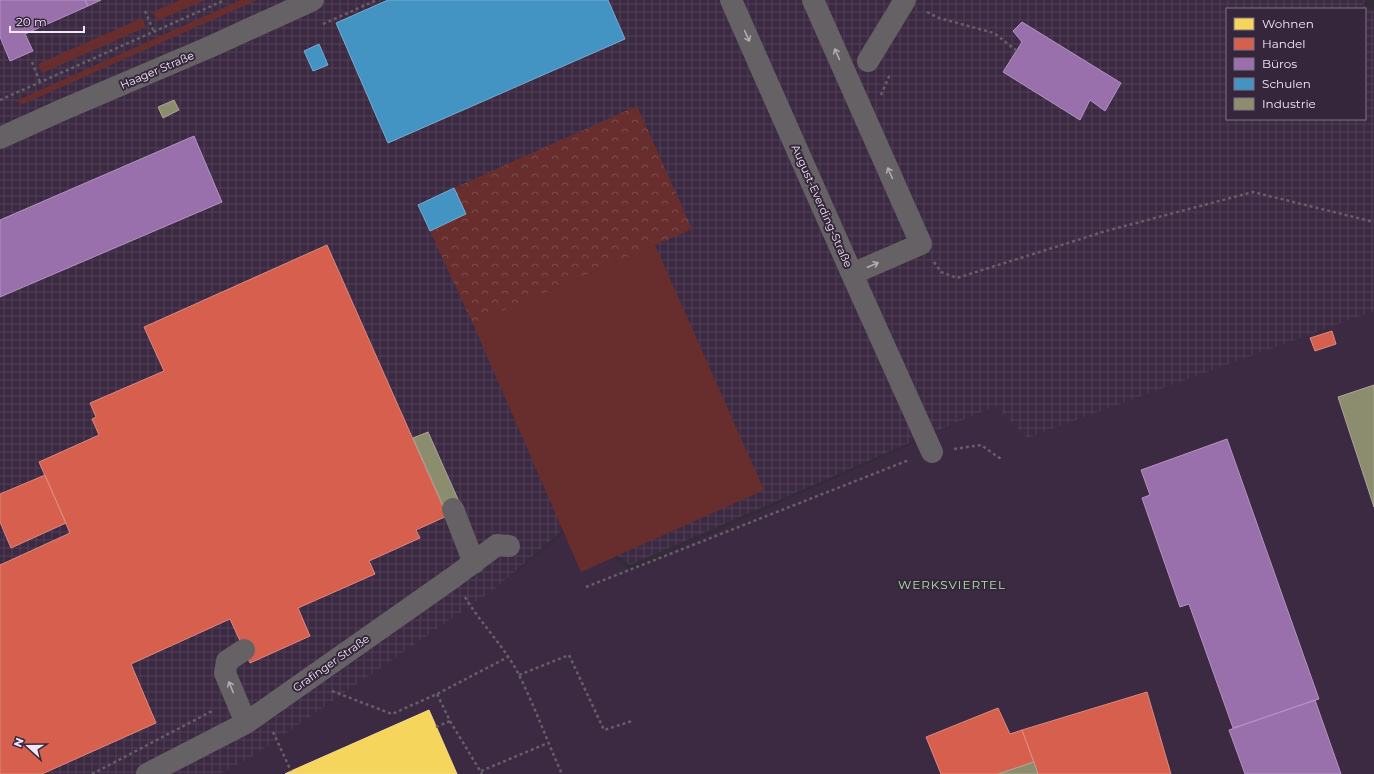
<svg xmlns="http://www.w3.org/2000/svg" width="1374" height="774" font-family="Montserrat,sans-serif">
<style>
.built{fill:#3c2a43}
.industrial{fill:url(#industrial-grid);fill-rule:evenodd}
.green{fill:#682e2d}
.park{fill:url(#park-crowns)}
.homes{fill:#f6d55c;stroke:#f4da8a}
.shops{fill:#d6604d;stroke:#de8880}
.offices{fill:#9970ab;stroke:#b394c2}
.schools{fill:#4393c3;stroke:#77acd2}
.industry{fill:#8c8c6e;stroke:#aaa797}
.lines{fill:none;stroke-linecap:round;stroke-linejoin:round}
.path{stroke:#656065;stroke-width:2.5;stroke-dasharray:3 3;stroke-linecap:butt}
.minor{stroke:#666164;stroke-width:22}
.oneway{stroke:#b2abb4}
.labels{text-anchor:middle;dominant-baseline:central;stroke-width:4;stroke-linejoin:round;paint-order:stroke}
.street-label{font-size:11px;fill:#f1e7f6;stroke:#35263c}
.neighbourhood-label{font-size:12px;letter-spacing:1px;fill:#ade3a5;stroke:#35263c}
</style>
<defs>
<pattern id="industrial-grid" width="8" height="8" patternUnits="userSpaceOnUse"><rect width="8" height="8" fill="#3c2a43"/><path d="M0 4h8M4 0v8" fill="none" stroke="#4f3f56"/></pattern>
<pattern id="park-crowns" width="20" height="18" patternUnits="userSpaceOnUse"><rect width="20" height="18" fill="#682e2d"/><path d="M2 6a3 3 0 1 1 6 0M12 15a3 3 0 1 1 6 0" fill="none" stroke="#7e4c4c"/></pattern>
</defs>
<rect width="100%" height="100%" fill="#332b37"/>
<path class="built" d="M 1374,311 L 1374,774 L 219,774 L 250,758 L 496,588 L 564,533 L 473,324 L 764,490 L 613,558 L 630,570 L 996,406 L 1027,438 Z"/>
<path class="industrial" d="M 0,0 L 1365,0 L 1363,5 L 1374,11 L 1374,311 L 1027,438 L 996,406 L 916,440 L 630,565 L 573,521 L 496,588 L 250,758 L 219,774 L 0,774 ZM 1227,9 L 1365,9 L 1365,119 L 1227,119 Z"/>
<path class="green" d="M 180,0 L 205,0 L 157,21 L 153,12 Z
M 241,0 L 257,0 L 23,104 L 16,101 Z
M 142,18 L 146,27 L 42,73 L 38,64 Z
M 655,245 L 764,490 L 581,572 L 473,324 Z"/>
<path class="park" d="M 637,106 L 692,229 L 473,324 L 430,231 L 466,214 L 454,188 Z"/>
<path class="homes" d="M 429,710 L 457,774 L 285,774 L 291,771 Z"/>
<path class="shops" d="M 327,245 L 447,516 L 416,530 L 420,538 L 369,561 L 375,574 L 298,608 L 310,636 L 250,663 L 230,619 L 131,664 L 156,723 L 42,774 L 0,774 L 0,565 L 70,533 L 39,462 L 99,435 L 92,419 L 96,417 L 90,403 L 164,371 L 144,327 Z
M 1332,331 L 1336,344 L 1315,351 L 1310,338 Z
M 45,475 L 66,523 L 11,548 L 0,522 L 0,494 Z
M 1147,692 L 1171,774 L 1038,774 L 1022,730 Z
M 998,708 L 1010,734 L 1022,730 L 1034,762 L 998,774 L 941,774 L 926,737 Z"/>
<path class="offices" d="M 0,0 L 85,0 L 88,6 L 25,34 L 33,51 L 10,61 L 0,37 Z
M 85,0 L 101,0 L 88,6 Z
M 1022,22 L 1121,83 L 1105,111 L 1090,100 L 1080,120 L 1003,72 L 1022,42 L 1013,31 Z
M 194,136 L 222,202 L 0,297 L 0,220 Z
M 1227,439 L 1319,699 L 1233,728 L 1189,604 L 1180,607 L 1142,498 L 1150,495 L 1141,470 Z
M 1315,700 L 1341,774 L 1245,774 L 1229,730 Z"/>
<path class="schools" d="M 388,0 L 608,0 L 625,39 L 388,143 L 336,23 Z
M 319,44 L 328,65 L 313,71 L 304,51 Z
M 454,188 L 466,214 L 430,231 L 418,205 Z"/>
<path class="industry" d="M 174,100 L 179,110 L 163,118 L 158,107 Z
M 1374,385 L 1374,507 L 1338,397 Z
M 428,432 L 461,506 L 446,512 L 413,438 Z
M 1034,762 L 1038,774 L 998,774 Z"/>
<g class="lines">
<path class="path" d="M 145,11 L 154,32
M 927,12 L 939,18 L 994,33 L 1017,51
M 323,24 L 377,0
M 32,62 L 40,82
M 881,95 L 890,74
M 0,100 L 225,0
M 934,262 L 941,272 L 957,278 L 1106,231 L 1253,192 L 1374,222
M 954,449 L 981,445 L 1001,459
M 586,587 L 909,460
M 465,597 C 481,624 505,647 519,675 C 535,707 547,741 562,774
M 519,675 L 569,655 L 604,730 L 632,721
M 332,691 L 392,714 L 437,694 L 508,657
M 437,694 L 450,721 L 482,774
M 436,727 L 450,721
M 273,732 L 291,771
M 481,771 L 548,743
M 92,774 L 214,710"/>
<path class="minor" d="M 731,0 L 852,274 L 921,244 L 813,0
M 868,61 L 905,0
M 0,138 L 62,110 L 212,46 L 313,0
M 852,274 L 932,452
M 453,509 L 474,563
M 244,650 L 227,661 L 225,673 L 246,723
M 147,774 L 246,723 L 451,579 L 497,545 L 509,546"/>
</g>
<defs><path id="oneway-shaft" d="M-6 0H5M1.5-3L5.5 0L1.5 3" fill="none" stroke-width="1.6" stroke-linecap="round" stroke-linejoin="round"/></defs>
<g class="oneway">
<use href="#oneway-shaft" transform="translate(747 36) rotate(66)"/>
<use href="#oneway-shaft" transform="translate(837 54) rotate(-114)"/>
<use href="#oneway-shaft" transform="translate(890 173) rotate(-114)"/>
<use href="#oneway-shaft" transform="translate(873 265) rotate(-23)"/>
<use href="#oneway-shaft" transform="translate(231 687) rotate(-112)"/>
</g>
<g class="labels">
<g class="street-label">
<text transform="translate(157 70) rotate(-23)">Haager Straße</text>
<text transform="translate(822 206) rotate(66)">August-Everding-Straße</text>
<text transform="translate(331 663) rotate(-35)">Grafinger Straße</text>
</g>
<g class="neighbourhood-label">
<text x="952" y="584">WERKSVIERTEL</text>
</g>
</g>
<rect x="1226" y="8" width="140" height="112" fill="#35263c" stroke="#807386"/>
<rect x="1234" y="18" width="20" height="12" fill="#f6d55c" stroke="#807386"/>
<text x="1262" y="28" font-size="12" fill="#f1e7f6">Wohnen</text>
<rect x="1234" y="38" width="20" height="12" fill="#d6604d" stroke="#807386"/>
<text x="1262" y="48" font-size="12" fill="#f1e7f6">Handel</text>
<rect x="1234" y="58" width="20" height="12" fill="#9970ab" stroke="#807386"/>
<text x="1262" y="68" font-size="12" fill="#f1e7f6">Büros</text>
<rect x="1234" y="78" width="20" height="12" fill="#4393c3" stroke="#807386"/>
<text x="1262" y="88" font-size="12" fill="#f1e7f6">Schulen</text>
<rect x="1234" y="98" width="20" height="12" fill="#8c8c6e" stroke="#807386"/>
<text x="1262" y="108" font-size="12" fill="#f1e7f6">Industrie</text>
<g transform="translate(28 746) rotate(291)" stroke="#35263c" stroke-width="3" paint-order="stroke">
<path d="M0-3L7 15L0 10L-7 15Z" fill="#f1e7f6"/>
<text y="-6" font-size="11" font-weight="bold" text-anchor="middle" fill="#f1e7f6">N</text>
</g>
<path d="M10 26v6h74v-6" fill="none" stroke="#f1e7f6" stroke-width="2"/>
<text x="16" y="26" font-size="12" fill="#f1e7f6" stroke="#35263c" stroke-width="3" paint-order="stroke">20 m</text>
</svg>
